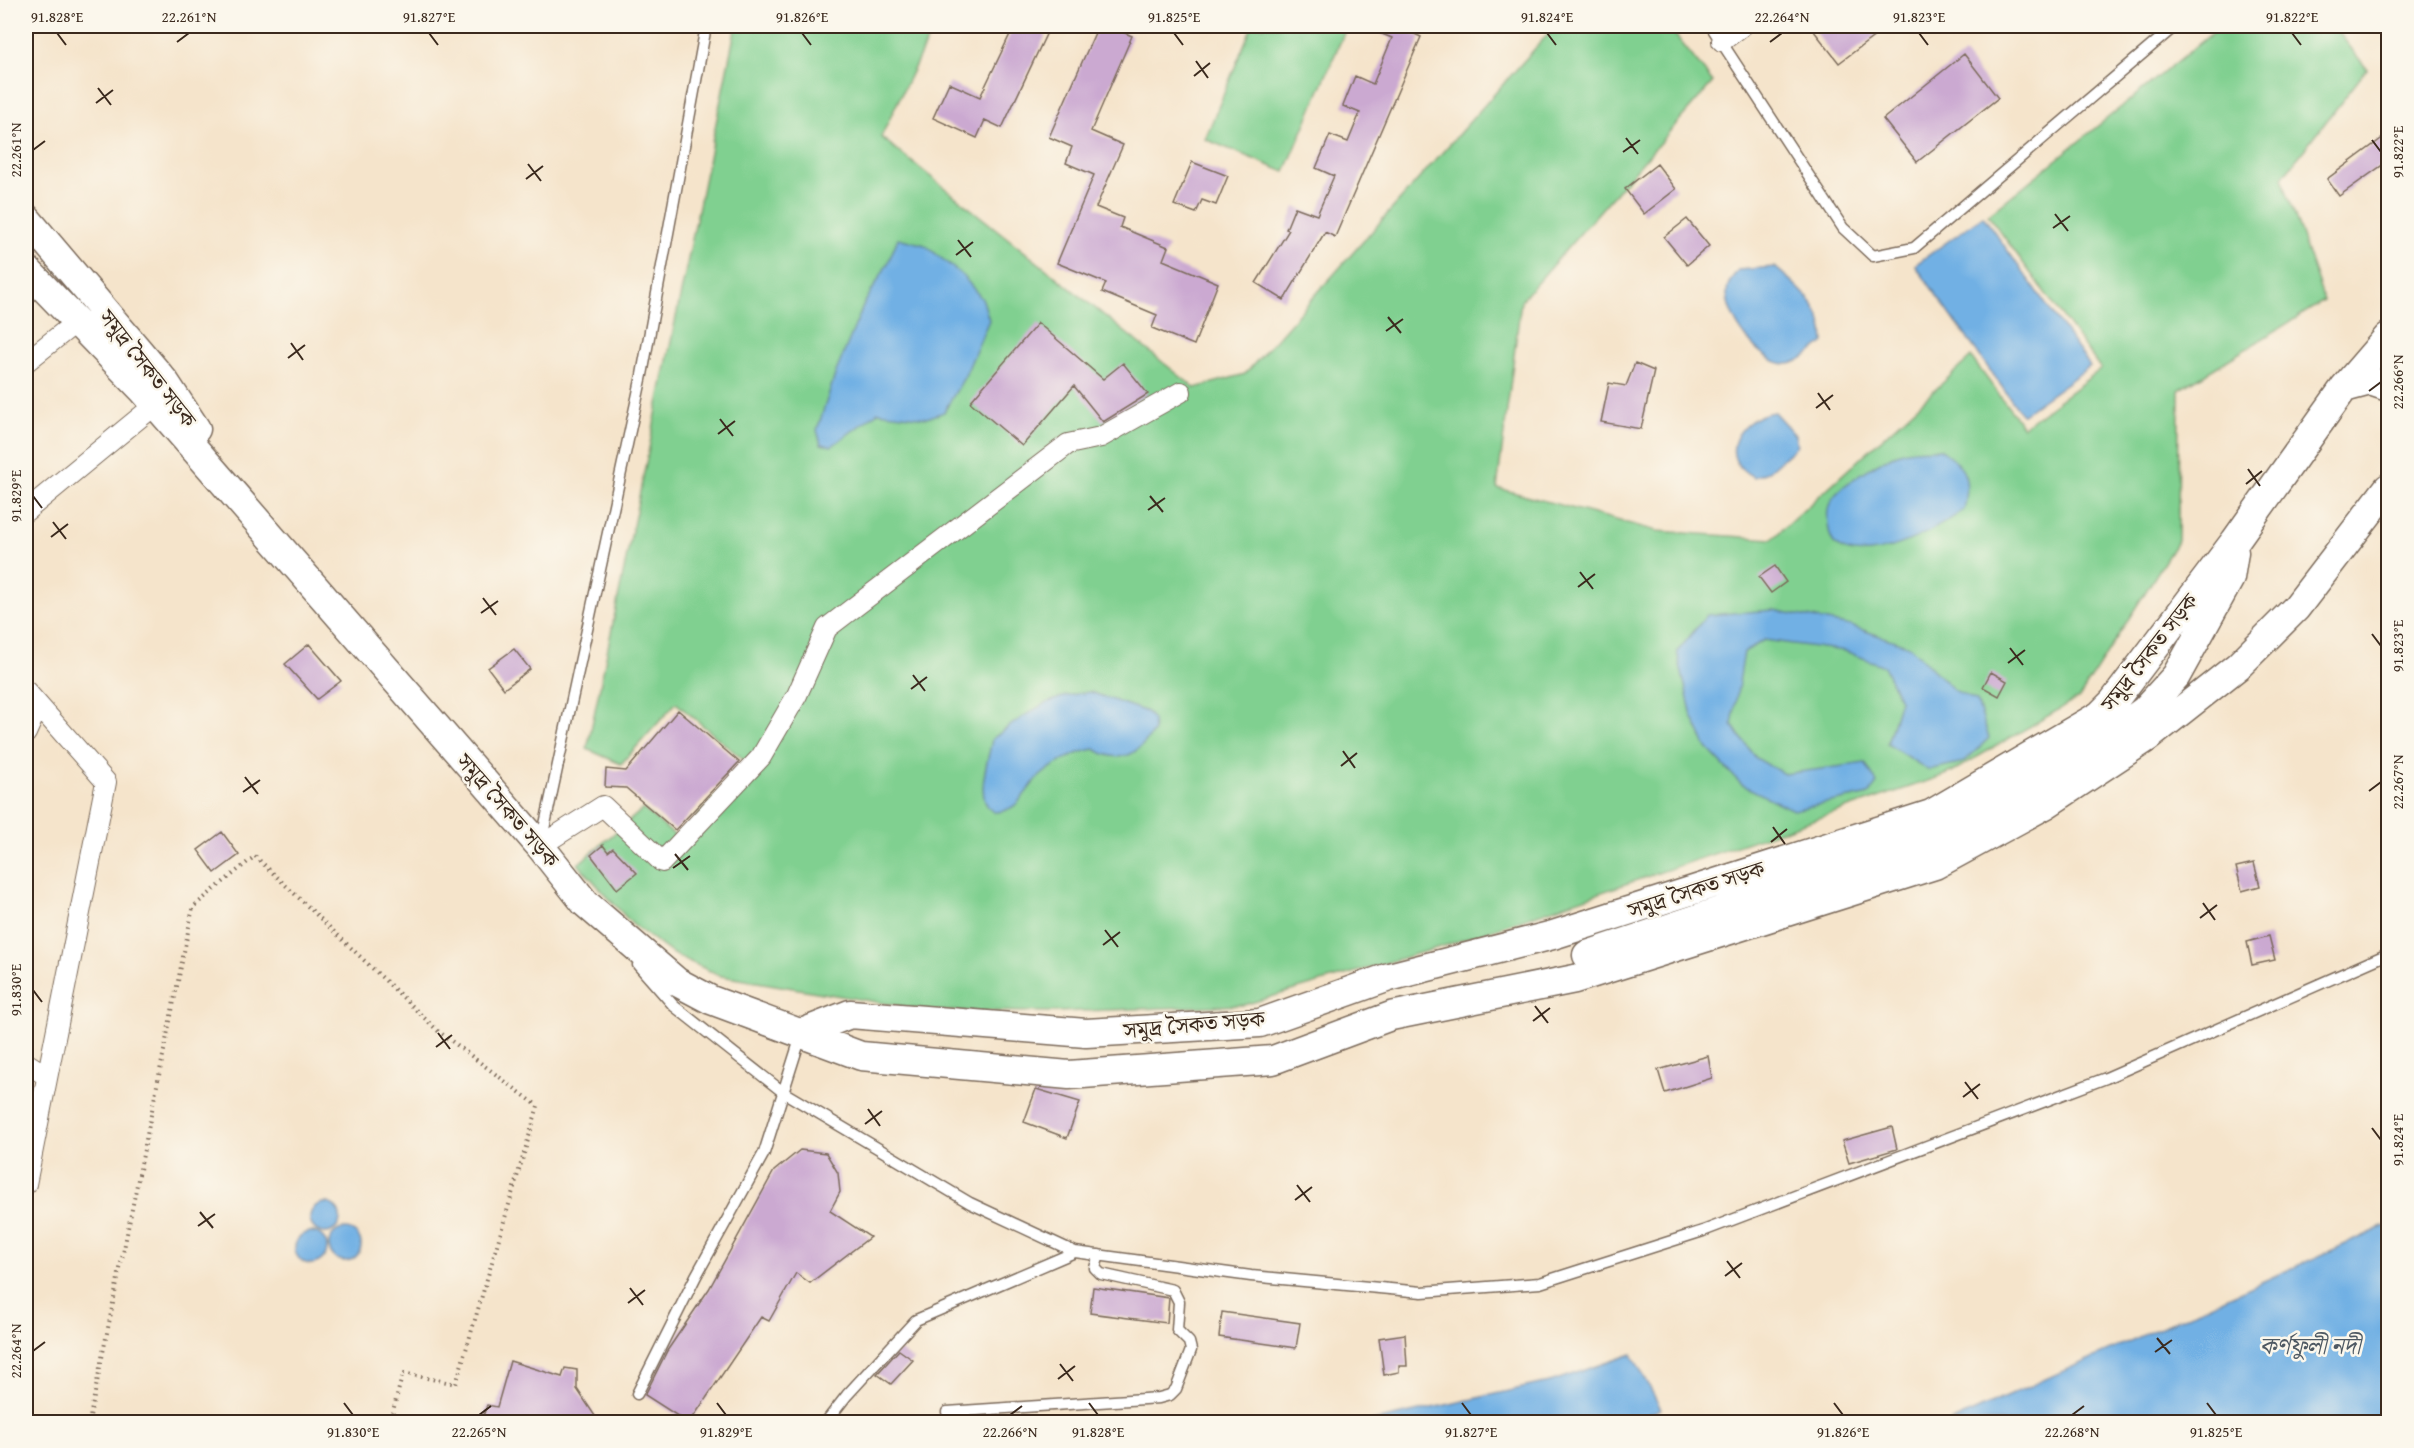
<svg xmlns="http://www.w3.org/2000/svg" width="2414" height="1448" font-family="'Gentium Book Plus','Noto Serif Bengali',serif">
<style>
.green{fill:#80d090;stroke:#5e7d57;stroke-width:1.5}
.water{fill:#71b0e4;stroke:#566d81;stroke-width:1.5}
.building{fill:#cba9d1}
.lines{fill:none;stroke-linecap:round;stroke-linejoin:round}
.lane-casing{stroke:#7c6b5b;stroke-width:13}
.street-casing{stroke:#7c6b5b;stroke-width:22}
.secondary-casing{stroke:#7c6b5b;stroke-width:31}
.path{stroke:#7c6b5b;stroke-width:4;stroke-dasharray:1.5 4.5;stroke-linecap:butt}
.lane{stroke:#fff;stroke-width:10}
.street{stroke:#fff;stroke-width:20}
.secondary{stroke:#fff;stroke-width:28}
.ticks{fill:none;stroke:#3b2a1e;stroke-width:2}
.labels{text-anchor:middle;dominant-baseline:central;stroke-width:5;stroke-linejoin:round;paint-order:stroke}
.street-label{font-size:22px;fill:#3b2a1e;stroke:#fbf7ec}
.water-label{font-size:24px;font-style:italic;fill:#4e5963;stroke:#fbf7ec}
.neatline{fill:none;stroke:#3b2a1e;stroke-width:2}
.ticks-label{font-size:15px;text-anchor:middle;fill:#3b2a1e}
</style>
<rect width="100%" height="100%" fill="#fbf7ec"/>
<filter id="ink" filterUnits="userSpaceOnUse"><feTurbulence type="fractalNoise" baseFrequency=".0167" numOctaves="2"/><feDisplacementMap in="SourceGraphic" scale="12" xChannelSelector="R" yChannelSelector="G"/><feConvolveMatrix kernelMatrix="1 2 1 2 8 2 1 2 1" color-interpolation-filters="sRGB"/></filter>
<filter id="wash" filterUnits="userSpaceOnUse"><feTurbulence type="fractalNoise" baseFrequency=".008" numOctaves="4" result="noise"/><feDisplacementMap in="SourceGraphic" scale="24" xChannelSelector="R" yChannelSelector="G"/><feGaussianBlur stdDeviation="1.35" result="paint"/><feColorMatrix in="noise" values="0 0 0 0 0 0 0 0 0 0 0 0 0 0 0 0 0 1.4 0 .05"/><feComposite in="paint" operator="in"/></filter>
<g filter="url(#wash)">
<rect width="100%" height="100%" fill="#f5e4cb"/>
<path class="green" d="M 736,26 L 934,26 L 881,137 L 1195,388 L 1245,374 L 1555,26 L 1668,26 L 1713,82 L 1521,301 L 1497,488 L 1657,531 L 1772,539 L 1971,357 L 2023,427 L 2101,369 L 1988,215 L 2221,26 L 2334,26 L 2367,69 L 2282,178 L 2324,301 L 2179,390 L 2178,540 L 2079,698 L 1948,774 L 1447,945 L 1244,1005 L 1056,1012 L 930,1011 L 721,976 L 673,954 L 632,924 L 578,864 L 643,809 L 678,838 L 746,762 L 676,703 L 621,764 L 587,749 Z
M 1252,26 L 1347,26 L 1285,172 L 1205,139 Z"/>
<path class="water" d="M 1983,216 L 2090,366 L 2022,415 L 1915,265 Z
M 898,238 L 925,245 L 963,276 L 983,300 L 989,320 L 965,376 L 944,412 L 927,418 L 878,412 L 832,446 L 821,444 L 817,430 L 836,372 L 864,304 L 888,263 Z
M 1775,267 C 1800,289 1824,306 1824,342 C 1815,349 1805,359 1793,363 C 1764,372 1720,313 1728,286 C 1730,280 1735,274 1738,270 Z
M 1774,412 L 1795,435 L 1797,446 L 1767,472 L 1754,477 C 1714,458 1739,417 1774,412 Z
M 1940,449 C 1966,467 1971,478 1964,510 C 1937,529 1868,569 1836,545 C 1830,540 1829,531 1828,524 C 1827,516 1827,508 1831,501 C 1840,484 1888,455 1907,451 C 1918,449 1929,449 1940,449 Z
M 1774,610 L 1851,626 L 1909,646 L 1954,690 L 1977,701 L 1989,738 L 1964,762 L 1928,770 L 1887,744 L 1900,700 L 1884,666 L 1845,651 L 1764,640 L 1744,652 L 1732,725 L 1756,758 L 1784,774 L 1865,763 L 1877,783 L 1869,794 L 1793,810 L 1742,785 L 1707,748 L 1692,716 L 1677,652 L 1707,615 Z
M 1090,692 L 1147,712 L 1153,720 L 1154,731 C 1137,755 1122,765 1094,749 C 1074,753 1054,764 1039,777 C 1022,793 1020,812 993,812 C 973,798 989,760 992,739 C 1027,714 1046,696 1090,692 Z
M310 1218a15 15 0 1 1 30 0a15 15 0 1 1-30 0Z
M 2388,1225 L 2388,1422 L 1950,1422 Z
M329 1245a16 16 0 1 1 32 0a16 16 0 1 1-32 0Z
M295 1248a16 16 0 1 1 32 0a16 16 0 1 1-32 0Z
M 1632,1354 L 1661,1409 L 1632,1422 L 1370,1422 L 1553,1381 Z"/>
<g id="blocks">
<path class="building" d="M 1014,26 L 1050,26 L 1002,128 L 985,120 L 977,138 L 933,118 L 949,83 L 980,97 Z
M 1098,26 L 1108,26 L 1132,36 L 1091,131 L 1123,145 L 1096,207 L 1123,218 L 1120,227 L 1168,247 L 1163,260 L 1218,283 L 1194,345 L 1152,328 L 1157,315 L 1102,292 L 1106,283 L 1057,263 L 1094,175 L 1066,163 L 1072,147 L 1049,137 Z
M 1362,26 L 1413,26 L 1410,32 L 1421,37 L 1335,237 L 1325,232 L 1284,300 L 1256,283 L 1289,230 L 1286,229 L 1295,207 L 1317,215 L 1334,176 L 1316,168 L 1330,135 L 1348,142 L 1360,113 L 1343,106 L 1355,76 L 1373,84 L 1392,38 Z
M 1810,26 L 1888,26 L 1839,63 Z
M 1964,54 L 1998,98 L 1917,162 L 1883,119 Z
M 2388,134 L 2388,161 L 2339,196 L 2327,179 Z
M 1192,162 L 1228,176 L 1216,205 L 1202,200 L 1196,213 L 1174,205 Z
M 1657,164 L 1676,189 L 1644,214 L 1625,189 Z
M 1687,219 L 1709,246 L 1687,265 L 1664,237 Z
M 1038,323 L 1103,379 L 1123,363 L 1148,394 L 1103,422 L 1074,386 L 1022,446 L 970,402 Z
M 1635,363 L 1654,371 L 1641,429 L 1601,422 L 1609,383 L 1626,386 Z
M 1775,566 L 1786,582 L 1771,593 L 1759,577 Z
M 309,644 L 341,681 L 317,699 L 285,664 Z
M 514,649 L 530,669 L 504,689 L 488,668 Z
M 1991,672 L 2007,681 L 1999,696 L 1983,687 Z
M 678,710 L 739,762 L 675,830 L 626,788 L 605,787 L 606,769 L 626,771 Z
M 222,832 L 239,855 L 215,873 L 198,850 Z
M 603,845 L 608,852 L 613,848 L 637,873 L 617,889 L 591,855 Z
M 2254,863 L 2260,886 L 2242,891 L 2236,867 Z
M 2269,936 L 2275,960 L 2252,965 L 2247,942 Z
M 1708,1056 L 1712,1078 L 1665,1093 L 1658,1070 Z
M 1036,1089 L 1080,1102 L 1067,1138 L 1024,1122 Z
M 1892,1127 L 1897,1149 L 1849,1163 L 1842,1141 Z
M 800,1150 L 826,1153 L 838,1173 L 840,1192 L 830,1211 L 870,1237 L 810,1283 L 796,1273 L 769,1321 L 761,1317 L 690,1422 L 687,1422 L 645,1395 L 667,1351 L 709,1289 L 774,1171 Z
M 1093,1287 L 1169,1298 L 1167,1323 L 1090,1313 Z
M 1222,1312 L 1300,1323 L 1296,1348 L 1219,1337 Z
M 1405,1334 L 1407,1366 L 1399,1366 L 1399,1372 L 1384,1375 L 1379,1338 Z
M 899,1350 L 913,1360 L 891,1384 L 877,1374 Z
M 510,1361 L 562,1377 L 565,1368 L 577,1370 L 577,1389 L 599,1422 L 481,1422 L 487,1405 L 497,1407 Z"/>
</g>
</g>
<g filter="url(#ink)">
<use href="#blocks" fill-opacity="0" stroke="#7c6b5b" stroke-width="1.5"/>
<g class="lines">
<defs>
<path id="lane" d="M 1711,26 L 1843,228 L 1873,256 L 1914,248 L 2175,26
M 541,843 L 642,375 L 706,26
M 638,965 L 674,1006 L 783,1092 L 970,1203 L 1075,1252 L 1251,1276 L 1422,1292 L 1540,1283 L 1703,1231 L 2106,1078 L 2388,954
M 637,1394 L 696,1276 L 764,1153 L 801,1036
M 947,1412 L 1159,1398 L 1170,1395 L 1176,1389 L 1191,1350 L 1189,1342 L 1177,1330 L 1179,1302 L 1173,1290 L 1101,1274 L 1095,1268 L 1099,1255
M 826,1422 L 847,1395 L 916,1320 L 1075,1252"/>
<path id="street" d="M 1722,41 L 1742,26
M 26,362 L 75,323
M 26,511 L 155,405
M 26,691 L 106,782 L 26,1184
M 26,733 L 38,706
M 540,846 L 603,806 L 662,862 L 761,757 L 797,695 L 827,628 L 1068,444 L 1101,437 L 1181,392
M 26,1063 L 47,1076"/>
<path id="secondary" d="M 26,218 L 165,382 L 196,429
M 26,269 L 144,391 L 540,846 L 585,903 L 677,982 L 711,1000 L 861,1056 L 1069,1075 L 1273,1060 L 1391,1016 L 1575,979 L 1935,865 L 2045,805 L 2148,737 L 2238,666 L 2296,608 L 2388,488
M 2344,388 L 2370,381 L 2388,387
M 1587,955 L 1904,850 L 1934,838 L 2107,738 L 2145,710 L 2176,676 L 2230,578 L 2234,552
M 802,1033 L 850,1014 L 1086,1033 L 1260,1023 L 1389,977 L 1553,935 L 1931,814 L 2100,715 L 2113,702 L 2235,541 L 2344,388 L 2388,337"/>
</defs>
<use href="#lane" class="lane-casing"/>
<use href="#street" class="street-casing"/>
<use href="#secondary" class="secondary-casing"/>
<path class="path" d="M 89,1422 L 193,907 L 255,856 L 438,1031 L 538,1106 L 456,1384 L 403,1373 L 390,1422"/>
<use href="#lane" class="lane"/>
<use href="#street" class="street"/>
<use href="#secondary" class="secondary"/>
</g>
</g>
<path class="ticks" d="M 57,33 L 66,45M 429,33 L 438,45M 802,33 L 811,45M 1174,33 L 1183,45M 1547,33 L 1556,45M 1919,33 L 1928,45M 2292,33 L 2301,45M 177,42 L 189,33M 1770,42 L 1782,33M 1196,61 L 1208,78M 1194,76 L 1210,63M 98,88 L 111,105M 96,103 L 113,90M 1626,138 L 1638,154M 2372,140 L 2381,152M 33,150 L 45,141M 1623,152 L 1640,140M 528,164 L 541,181M 526,179 L 543,166M 2055,214 L 2068,231M 2053,228 L 2070,216M 958,240 L 971,257M 956,255 L 973,242M 1388,317 L 1401,333M 1386,331 L 1403,319M 291,343 L 303,360M 288,358 L 305,345M 2369,391 L 2381,382M 1818,393 L 1830,410M 1816,408 L 1833,395M 720,419 L 733,436M 718,434 L 735,421M 2248,469 L 2260,486M 2246,484 L 2262,471M 33,496 L 42,508M 1150,496 L 1163,512M 1148,510 L 1165,498M 53,522 L 66,539M 51,537 L 68,524M 1580,572 L 1593,589M 1578,587 L 1595,574M 483,598 L 496,615M 481,613 L 498,601M 2372,634 L 2381,646M 2010,648 L 2023,665M 2008,663 L 2025,650M 913,675 L 925,691M 911,689 L 927,677M 1343,751 L 1355,768M 1341,766 L 1357,753M 245,777 L 258,794M 2369,791 L 2381,782M 243,792 L 260,780M 1773,827 L 1785,844M 1771,842 L 1787,829M 675,854 L 688,870M 673,868 L 690,856M 2203,903 L 2215,920M 2200,918 L 2217,905M 1105,930 L 1118,947M 1103,945 L 1120,932M 33,990 L 42,1002M 1535,1006 L 1548,1023M 1533,1021 L 1550,1008M 438,1033 L 450,1049M 436,1047 L 452,1035M 1965,1082 L 1978,1099M 1963,1097 L 1980,1084M 868,1109 L 880,1126M 865,1124 L 882,1111M 2372,1128 L 2381,1140M 1297,1185 L 1310,1202M 1295,1200 L 1312,1187M 200,1212 L 213,1228M 198,1226 L 215,1214M 1727,1261 L 1740,1278M 1725,1276 L 1742,1263M 630,1288 L 643,1305M 628,1303 L 645,1290M 2157,1338 L 2170,1354M 33,1351 L 45,1342M 2155,1352 L 2172,1340M 1060,1364 L 1073,1381M 1058,1379 L 1075,1366M 344,1403 L 353,1415M 717,1403 L 726,1415M 1089,1403 L 1098,1415M 1462,1403 L 1471,1415M 1834,1403 L 1843,1415M 2207,1403 L 2216,1415M 479,1415 L 491,1406M 1010,1415 L 1022,1406M 2072,1415 L 2084,1406"/>
<g class="labels">
<g class="street-label">
<text transform="translate(148 368) rotate(52)">সমুদ্র সৈকত সড়ক</text>
<text transform="translate(2149 652) rotate(-52)">সমুদ্র সৈকত সড়ক</text>
<text transform="translate(508 810) rotate(49)">সমুদ্র সৈকত সড়ক</text>
<text transform="translate(1696 889) rotate(-18)">সমুদ্র সৈকত সড়ক</text>
<text transform="translate(1194 1024) rotate(-5)">সমুদ্র সৈকত সড়ক</text>
</g>
<g class="water-label">
<text x="2310" y="1345">কর্ণফুলী নদী</text>
</g>
</g>
<rect width="2414" height="1448" fill="none" stroke="#fbf7ec" stroke-width="66"/>
<rect x="33" y="33" width="2348" height="1382" class="neatline"/>
<g class="ticks-label">
<text x="57" y="22">91.828°E</text>
<text x="189" y="22">22.261°N</text>
<text x="429" y="22">91.827°E</text>
<text x="802" y="22">91.826°E</text>
<text x="1174" y="22">91.825°E</text>
<text x="1547" y="22">91.824°E</text>
<text x="1782" y="22">22.264°N</text>
<text x="1919" y="22">91.823°E</text>
<text x="2292" y="22">91.822°E</text>
<text transform="translate(16 150) rotate(-90)" y="5">22.261°N</text>
<text transform="translate(2398 152) rotate(-90)" y="5">91.822°E</text>
<text transform="translate(2398 382) rotate(-90)" y="5">22.266°N</text>
<text transform="translate(16 496) rotate(-90)" y="5">91.829°E</text>
<text transform="translate(2398 646) rotate(-90)" y="5">91.823°E</text>
<text transform="translate(2398 782) rotate(-90)" y="5">22.267°N</text>
<text transform="translate(16 990) rotate(-90)" y="5">91.830°E</text>
<text transform="translate(2398 1140) rotate(-90)" y="5">91.824°E</text>
<text transform="translate(16 1351) rotate(-90)" y="5">22.264°N</text>
<text x="353" y="1437">91.830°E</text>
<text x="479" y="1437">22.265°N</text>
<text x="726" y="1437">91.829°E</text>
<text x="1010" y="1437">22.266°N</text>
<text x="1098" y="1437">91.828°E</text>
<text x="1471" y="1437">91.827°E</text>
<text x="1843" y="1437">91.826°E</text>
<text x="2072" y="1437">22.268°N</text>
<text x="2216" y="1437">91.825°E</text>
</g>
</svg>
